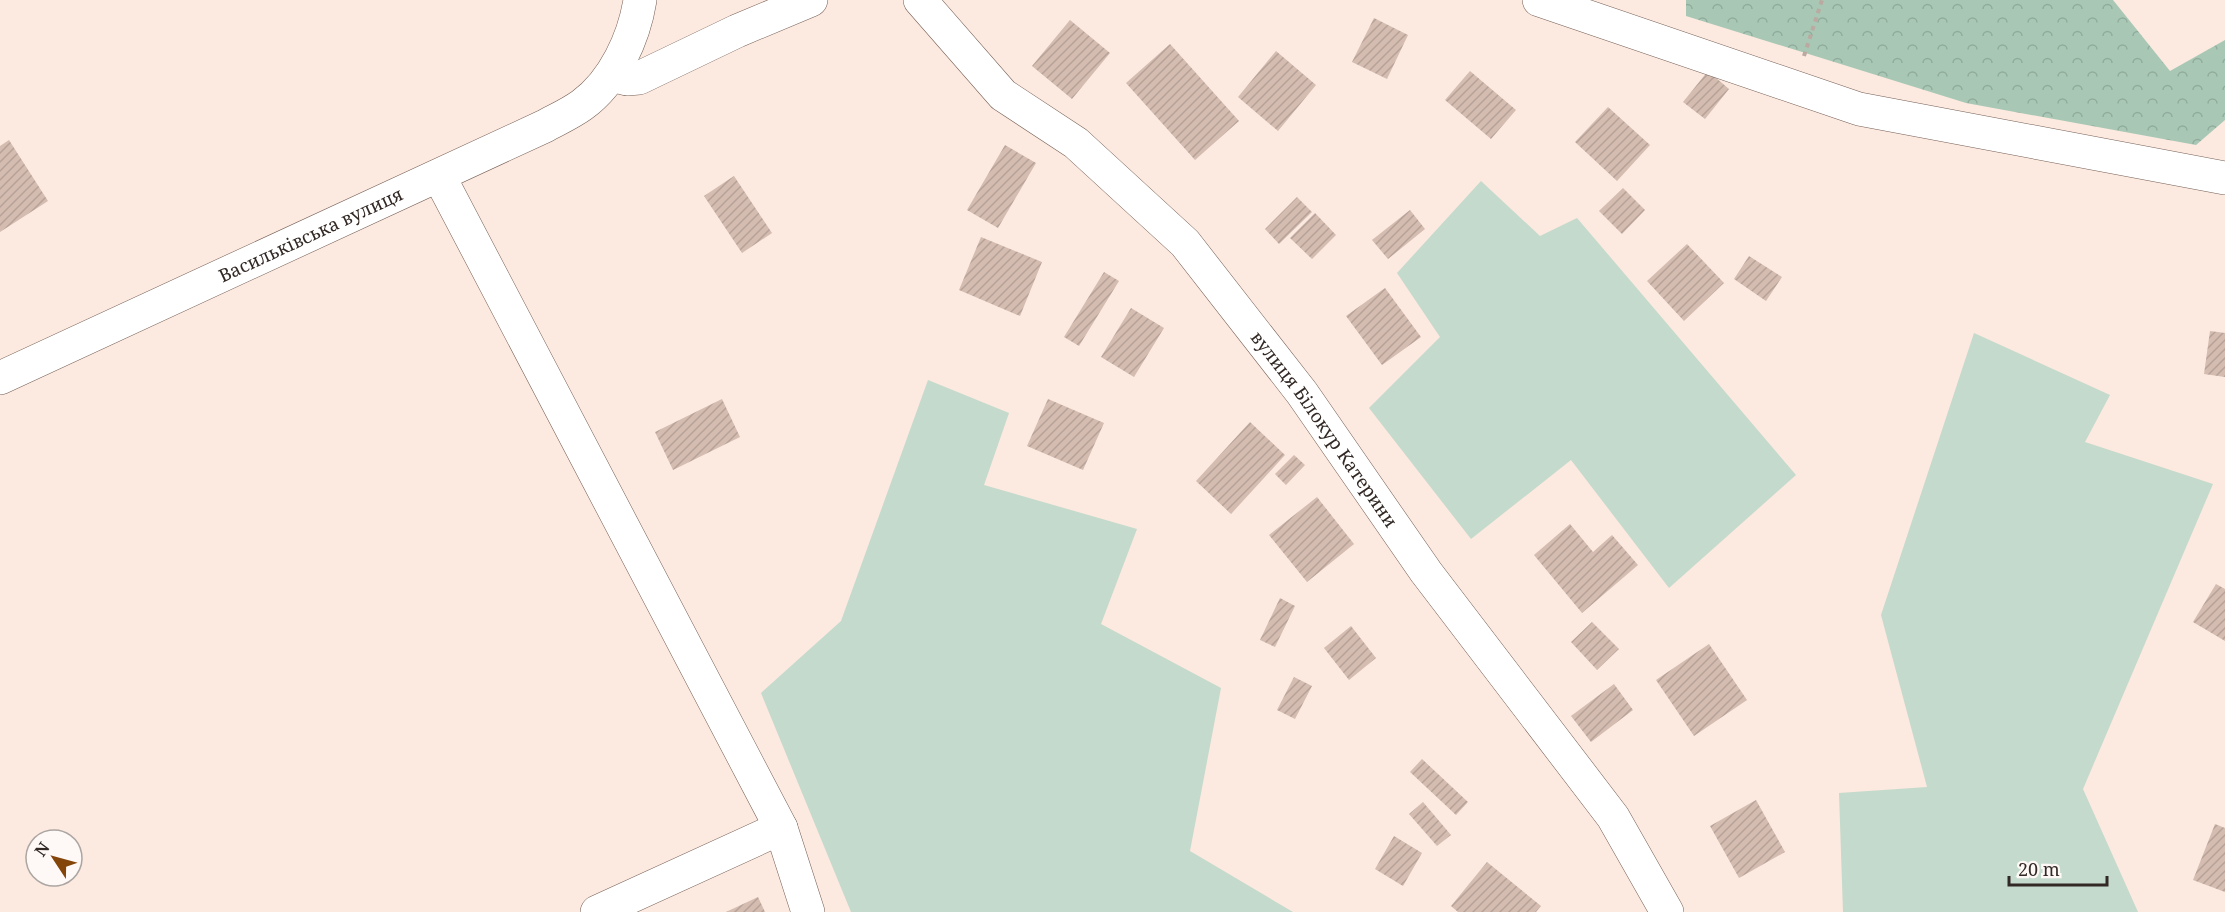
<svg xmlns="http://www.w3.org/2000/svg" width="2225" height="912" font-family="'Noto Serif',serif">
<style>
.forest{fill:url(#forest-crowns)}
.garden{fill:#c4dacc}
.building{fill:url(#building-hatch)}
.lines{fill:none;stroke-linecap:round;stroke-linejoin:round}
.minor-casing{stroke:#745f55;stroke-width:34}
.tertiary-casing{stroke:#745f55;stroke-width:34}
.path{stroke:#baaaa2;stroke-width:4;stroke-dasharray:4.5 4.5;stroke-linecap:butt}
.minor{stroke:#fff;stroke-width:33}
.tertiary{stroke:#fff;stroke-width:33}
.labels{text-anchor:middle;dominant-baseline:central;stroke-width:6;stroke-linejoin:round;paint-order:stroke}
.street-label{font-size:18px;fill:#322925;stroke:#fef9f7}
</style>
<defs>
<pattern id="forest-crowns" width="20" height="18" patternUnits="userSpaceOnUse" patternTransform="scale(1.5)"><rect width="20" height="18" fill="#a8c8b5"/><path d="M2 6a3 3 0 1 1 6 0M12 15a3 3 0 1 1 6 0" fill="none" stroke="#91ac9c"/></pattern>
<pattern id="building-hatch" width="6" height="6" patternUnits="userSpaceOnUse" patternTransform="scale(1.5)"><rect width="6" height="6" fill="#d4bcb1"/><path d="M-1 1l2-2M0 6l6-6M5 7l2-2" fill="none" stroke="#b6a298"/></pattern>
</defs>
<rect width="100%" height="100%" fill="#fce9df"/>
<path class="forest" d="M 1686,0 L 2113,0 L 2170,71 L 2225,40 L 2225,120 L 2196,145 L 1966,103 L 1686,16 Z"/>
<path class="garden" d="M 1481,181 L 1540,236 L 1577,218 L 1796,475 L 1669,588 L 1571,460 L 1471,539 L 1369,408 L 1440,337 L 1397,273 Z
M 1974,333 L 2110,395 L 2085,442 L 2213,484 L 2083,789 L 2138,912 L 1843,912 L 1839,793 L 1927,787 L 1881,615 Z
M 928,380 L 1009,413 L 984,485 L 1137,529 L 1101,624 L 1221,688 L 1190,851 L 1293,912 L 851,912 L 761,693 L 841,621 Z"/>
<path class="building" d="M 1374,18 L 1408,35 L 1387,79 L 1352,62 Z
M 1070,20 L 1110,53 L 1072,99 L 1032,66 Z
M 1170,44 L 1239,121 L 1195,160 L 1126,83 Z
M 1276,51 L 1316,85 L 1278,131 L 1238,97 Z
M 1470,71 L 1516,110 L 1491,139 L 1445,100 Z
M 1708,71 L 1729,89 L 1705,119 L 1683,102 Z
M 1608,107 L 1650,145 L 1617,181 L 1575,142 Z
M 9,140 L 48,201 L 0,232 L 0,146 Z
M 1005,145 L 1036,163 L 998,228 L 967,210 Z
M 734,176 L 772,233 L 742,253 L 704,196 Z
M 1623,188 L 1645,210 L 1622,234 L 1599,211 Z
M 1297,197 L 1312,212 L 1279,244 L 1265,229 Z
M 1410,210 L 1425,229 L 1388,259 L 1372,240 Z
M 1315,213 L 1336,235 L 1312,259 L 1290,238 Z
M 981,237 L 1042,262 L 1020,316 L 959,290 Z
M 1687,244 L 1724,283 L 1684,321 L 1647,281 Z
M 1749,256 L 1782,277 L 1766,301 L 1734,279 Z
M 1104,272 L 1119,281 L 1079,346 L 1064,337 Z
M 1385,288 L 1421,337 L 1382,365 L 1346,316 Z
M 1131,308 L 1164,328 L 1134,377 L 1101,357 Z
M 2210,331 L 2225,333 L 2225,377 L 2204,374 Z
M 722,399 L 740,437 L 673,470 L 655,432 Z
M 1048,399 L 1104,423 L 1083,470 L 1027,446 Z
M 1250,422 L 1285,455 L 1231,514 L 1196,481 Z
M 1294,455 L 1305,465 L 1286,485 L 1275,474 Z
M 1317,497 L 1354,544 L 1307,582 L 1269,535 Z
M 1570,524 L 1593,552 L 1612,535 L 1638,565 L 1582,613 L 1534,555 Z
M 2216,584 L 2225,589 L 2225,641 L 2193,622 Z
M 1280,598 L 1295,606 L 1275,647 L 1260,640 Z
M 1592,622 L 1619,649 L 1597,670 L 1571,642 Z
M 1351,626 L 1376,658 L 1349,680 L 1324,648 Z
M 1709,644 L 1747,700 L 1694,736 L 1656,680 Z
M 1294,677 L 1312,686 L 1295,719 L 1277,710 Z
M 1614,684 L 1633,710 L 1591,742 L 1571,716 Z
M 1422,759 L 1468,802 L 1456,815 L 1410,772 Z
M 1756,800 L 1785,852 L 1739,878 L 1710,826 Z
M 1423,802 L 1451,835 L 1437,846 L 1409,814 Z
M 2215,824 L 2225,828 L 2225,892 L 2193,880 Z
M 1394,836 L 1422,853 L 1403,886 L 1375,869 Z
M 1487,862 L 1541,906 L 1536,912 L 1458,912 L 1451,906 Z
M 758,897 L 765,912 L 726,912 Z"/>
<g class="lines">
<defs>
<g id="minor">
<path id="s1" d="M 920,0 L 1003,95 L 1076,143 L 1185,243 L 1302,393 L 1426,572 L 1613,817 L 1667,912"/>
<path d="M 1539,0 L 1859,109 L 2225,178"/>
<path d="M 611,75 L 627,79 L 639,78 L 737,31 L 811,0"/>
<path d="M 439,176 L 781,828 L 808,912"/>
<path d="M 597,912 L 781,828"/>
</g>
<g id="tertiary">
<path id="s2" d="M 0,378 L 545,126 C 558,119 571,113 582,105 C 614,82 634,38 640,0"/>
</g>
</defs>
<use href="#minor" class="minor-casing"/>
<use href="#tertiary" class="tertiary-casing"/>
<path class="path" d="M 1804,56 L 1822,0"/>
<use href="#minor" class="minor"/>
<use href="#tertiary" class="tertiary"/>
</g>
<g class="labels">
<g class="street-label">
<text stroke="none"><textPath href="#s2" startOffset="342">Васильківська вулиця</textPath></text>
<text stroke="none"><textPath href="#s1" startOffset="594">вулиця Білокур Катерини</textPath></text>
</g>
</g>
<g transform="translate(54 858) rotate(306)"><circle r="28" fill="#fef9f7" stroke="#aca6a3" stroke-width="1.5"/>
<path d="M0-4.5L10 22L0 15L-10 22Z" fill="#84450a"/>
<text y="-9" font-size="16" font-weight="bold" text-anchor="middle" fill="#322925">N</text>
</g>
<path d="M2009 876v9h98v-9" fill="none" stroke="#322925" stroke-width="3"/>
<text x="2018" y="876" font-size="18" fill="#322925" stroke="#fef9f7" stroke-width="4.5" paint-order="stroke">20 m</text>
</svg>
